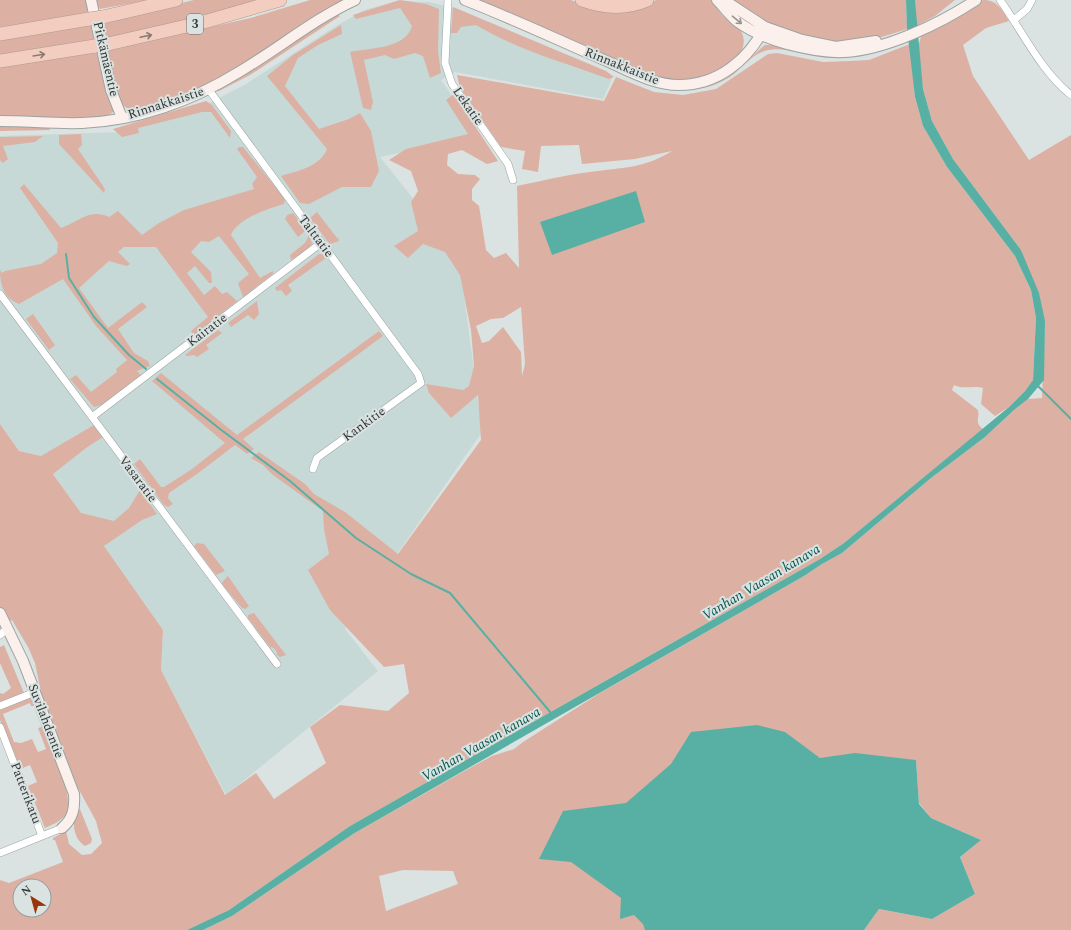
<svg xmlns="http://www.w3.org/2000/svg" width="1071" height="930" font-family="Spectral,serif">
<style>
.built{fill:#c7d9d6}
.green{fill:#dcb1a3;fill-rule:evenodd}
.water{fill:#57b0a3}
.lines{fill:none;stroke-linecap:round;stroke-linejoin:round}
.stream{stroke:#57b0a3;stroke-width:2}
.street-casing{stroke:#9ba4a2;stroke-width:8}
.secondary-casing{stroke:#9ba4a2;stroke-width:12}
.highway-casing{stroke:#b09890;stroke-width:14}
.street{stroke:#fff;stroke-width:7}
.secondary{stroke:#fbf0ec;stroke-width:10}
.highway{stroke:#f3cdc0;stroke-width:13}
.highway-bridge-casing{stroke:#b09890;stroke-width:14;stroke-linecap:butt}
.highway-bridge{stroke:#f3cdc0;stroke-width:13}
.oneway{stroke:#979491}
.oneway2{stroke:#897a74}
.labels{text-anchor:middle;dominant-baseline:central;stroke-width:4;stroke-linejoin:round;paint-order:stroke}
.shield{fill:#dae3e1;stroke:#656b69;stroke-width:1}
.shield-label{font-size:12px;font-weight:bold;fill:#333736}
.street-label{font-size:13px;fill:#333736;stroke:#dae3e1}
.water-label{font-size:14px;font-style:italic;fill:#05554d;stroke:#dae3e1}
</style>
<rect width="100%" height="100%" fill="#dae3e1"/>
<path class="built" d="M 397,1 L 429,2 L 458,9 L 612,79 L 603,99 L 455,72 L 441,80 L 480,136 L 380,157 L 459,256 L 482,432 L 345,629 L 378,671 L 226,795 L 161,670 L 163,630 L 41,456 L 19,451 L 0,424 L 0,136 L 122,132 L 194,111 L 246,84 L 336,26 L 364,10 Z"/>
<path class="green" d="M 0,0 L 149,0 L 100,9 L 96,3 L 89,12 L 58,20 L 0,27 Z
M 194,0 L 265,0 L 193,19 L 106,39 L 101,22 Z
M 310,0 L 348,0 C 292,35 237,74 176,98 C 165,102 146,110 135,110 C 129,110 123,106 119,102 C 117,106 115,112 110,114 C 95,124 21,118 0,117 L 0,66 L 97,52 L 100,61 L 106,50 L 251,18 Z
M 400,0 L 426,4 L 439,9 L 438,51 L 441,73 L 430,78 L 423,56 L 415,53 L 394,59 L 385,55 L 364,60 L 373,102 L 371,110 L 363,108 L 350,52 C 369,48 406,49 412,26 L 400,8 L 356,19 L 353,15 Z
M 480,0 L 571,0 L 576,2 L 647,5 L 656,0 L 711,0 C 714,5 718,10 722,15 C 728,21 738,25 742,33 C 753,60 710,78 690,80 C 681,80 671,79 662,79 Z
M 731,0 L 906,0 L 907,29 C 897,32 886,36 875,39 C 824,50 771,30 731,0 Z
M 915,0 L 955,0 L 935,16 L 916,26 Z
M 983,0 C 998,0 1002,10 1009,21 L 986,28 L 963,45 L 973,76 L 1029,160 L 1071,135 L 1071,930 L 864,930 L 879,909 L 932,919 L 975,894 L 960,857 L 981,840 L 931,818 L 919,803 L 916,760 L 820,758 L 818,757 L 710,930 L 203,930 L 232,916 L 353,834 L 466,770 L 492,756 L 514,749 L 523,742 L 600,693 L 804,576 L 822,564 L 842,553 L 931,478 L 985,437 L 1014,410 L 1028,399 L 1042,398 L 1045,321 L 1021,250 L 953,159 L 932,121 L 923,89 L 918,47 L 922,33 ZM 403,870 L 453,871 L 458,884 L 386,911 L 379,876 Z
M 456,1 L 661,86 L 736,70 L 765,45 L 900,43 C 873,55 844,62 814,56 C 800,54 783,47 769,50 C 755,52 744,65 734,74 C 702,98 663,91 629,77 Z
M 453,7 L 606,71 L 614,77 L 609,79 C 564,62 517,50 476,25 L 461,27 L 457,33 L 451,33 Z
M 337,14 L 340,16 L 250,75 L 217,92 L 220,88 Z
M 93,24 L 96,40 L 0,55 L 0,37 Z
M 341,25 L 342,34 L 318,45 L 298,58 L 285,86 L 319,129 L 349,119 L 360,113 L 371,131 L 379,171 L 371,187 L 342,187 L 309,204 L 300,203 L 281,176 C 297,171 320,167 327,149 L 267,76 L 293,55 Z
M 910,44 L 915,97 L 923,126 L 947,167 L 1015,256 L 1031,290 L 1036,318 L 1033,380 L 1025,391 L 1009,407 L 995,416 L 981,404 L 983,388 C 973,385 965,390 954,385 L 952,390 L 978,410 C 980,418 974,423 983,429 L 844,543 L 820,559 L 350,826 L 229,910 L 187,930 L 0,930 L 0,880 L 9,883 L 63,862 L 55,840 L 53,840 L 53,838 L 66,831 L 69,844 L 82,855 L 91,854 L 102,843 L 96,821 L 72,777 L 42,697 L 35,663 L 28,647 L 12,620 L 0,626 L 0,424 L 19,451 L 41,456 L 94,425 L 103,437 L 86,448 L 53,474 L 81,513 L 114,521 L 129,508 L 140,490 L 157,514 L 142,520 L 104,546 L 163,630 L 161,670 L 225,795 L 256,773 L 274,799 L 326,763 L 310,727 L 340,705 L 388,711 L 409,693 L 404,664 L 384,667 L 330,610 L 308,570 L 329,554 L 324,529 L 323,511 L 273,475 L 263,465 L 251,458 L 259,452 L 305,484 L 314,494 L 345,512 L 398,554 L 481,440 L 478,395 L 451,418 L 429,393 L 426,384 L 463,390 L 469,386 L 474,366 L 471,330 L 460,275 L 445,252 L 423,244 L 408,258 L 394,246 L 418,231 L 411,202 L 418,191 L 411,171 L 389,160 L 406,149 L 468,134 L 446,100 L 454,94 L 498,161 L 487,164 L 462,150 L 448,154 L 447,165 L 458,174 L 475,175 L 480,179 L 472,189 L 472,200 L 479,206 L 486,250 L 494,258 L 506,253 L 519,268 L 517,186 C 541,181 565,175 590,172 C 623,167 643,169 672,151 L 635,159 L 582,164 L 579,145 L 541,146 L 538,172 L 522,169 L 525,151 L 501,147 L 460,88 L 457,75 L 604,101 L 616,77 L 654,92 L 683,95 L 716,89 L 768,54 L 777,53 L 823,62 L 850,61 L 869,60 ZM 521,307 L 525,364 L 522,376 L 521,352 L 503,327 L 489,341 L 482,343 L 476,326 L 491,319 L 503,318 ZM 20,886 L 44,886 L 44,910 L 20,910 Z
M 206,101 L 212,105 L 231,131 L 230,138 L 211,112 L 202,112 L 138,128 L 139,133 L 122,137 L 113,129 Z
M 0,123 L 49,127 L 50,130 L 0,131 Z
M 81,134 L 82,145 L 78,149 L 105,189 L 104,193 L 59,144 L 59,135 Z
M 43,136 L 35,142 L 3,146 L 8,159 L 3,163 L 0,160 L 0,137 Z
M 239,147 L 243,147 L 285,199 L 284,204 C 268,209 238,218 231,235 L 260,278 L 273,271 L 273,274 L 243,297 L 238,283 L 249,274 L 219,236 L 209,242 L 201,241 L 191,252 L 211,272 L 212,283 L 209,283 L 195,266 L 187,273 L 204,295 L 215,286 L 222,294 L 227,292 L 237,301 L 194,335 L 191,331 L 208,317 L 156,247 L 124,247 L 118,252 L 130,264 L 127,266 L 109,261 L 79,288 L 108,328 L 142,302 L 147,307 L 118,329 L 134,353 L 148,361 L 150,366 L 137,371 L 141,375 L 102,405 L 94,407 L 70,379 L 76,375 L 91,392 L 117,372 L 116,369 L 127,360 L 96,326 L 63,279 L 19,304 C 4,298 0,285 0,270 L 2,273 L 5,271 L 41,264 L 57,253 L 58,243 L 20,188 L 24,184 L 61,228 C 79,222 89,208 109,217 L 118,211 L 142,235 L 159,223 L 184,210 L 254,189 L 252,184 L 257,177 L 237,149 Z
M 317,212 L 337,238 L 338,237 L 339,241 L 330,244 L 328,242 L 310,218 Z
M 293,213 L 305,229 L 305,231 L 298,237 L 285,219 L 287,215 Z
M 309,235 L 312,243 L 309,249 L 291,260 L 290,255 L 305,243 Z
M 319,254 L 323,254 L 326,258 L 288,285 L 292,291 L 286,296 L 281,290 L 277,291 L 275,288 Z
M 257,301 L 259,314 L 254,320 L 248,315 L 231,327 L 228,323 Z
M 33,314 L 55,345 L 49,350 L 26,319 Z
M 218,330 L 222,333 L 206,345 L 209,349 L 197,357 L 194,355 L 188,356 L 185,355 Z
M 379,331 L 383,336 L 243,439 L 254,449 L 247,454 L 235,445 L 197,474 L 169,493 L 168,498 L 173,504 L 168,507 L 164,505 L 134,464 L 140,459 L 161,487 L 164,487 L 192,469 L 225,443 L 152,381 L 161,373 L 237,435 Z
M 197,543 L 204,544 L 225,571 L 216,575 L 194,546 Z
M 228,576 L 249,606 L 245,609 L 241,607 L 222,584 L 223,581 Z
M 254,613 L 286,655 L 280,657 L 277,655 L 277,652 L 274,648 L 270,647 L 248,618 L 248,615 Z
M 4,645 L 24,693 L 0,702 L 0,693 L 3,694 L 11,688 L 0,663 L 0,647 Z
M 30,697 L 34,702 L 33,706 L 31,706 L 30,703 L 3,714 L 14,742 L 21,743 L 32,739 L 38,752 L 46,749 L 38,728 L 42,727 C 50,745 74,795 67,812 C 64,820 52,825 45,828 L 28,786 L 37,782 L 30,765 L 20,769 L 0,720 L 0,710 Z
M 80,809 L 92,839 L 91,843 L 85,846 C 73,839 70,819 80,809 Z"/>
<path class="water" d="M 906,0 L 915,0 L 923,89 L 932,121 L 953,159 L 1021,250 L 1039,293 L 1045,321 L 1044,380 L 1028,399 L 1014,410 L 985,437 L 931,478 L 842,553 L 822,564 L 804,576 L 353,834 L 232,916 L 203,930 L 187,930 L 229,910 L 350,826 L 820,559 L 844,543 L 1009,407 L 1025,391 L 1033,380 L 1036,318 L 1031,290 L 1015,256 L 947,167 L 923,126 L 915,97 L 907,29 Z
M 636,191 L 645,222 L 552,255 L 540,222 Z
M 757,725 L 785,732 L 820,758 L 855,753 L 916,760 L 919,804 L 931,818 L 981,840 L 960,857 L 975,894 L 932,919 L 879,909 L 864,930 L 645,930 L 643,924 L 634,915 L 620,919 L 621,898 L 571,862 L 539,859 L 563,811 L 626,803 L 671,764 L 691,732 Z"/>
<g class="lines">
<path class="stream" d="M 66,254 L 69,278 L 94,317 L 129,355 L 146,369
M 157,379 L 220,429 L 290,481 L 356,538 L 411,574 L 450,593 L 551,713
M 1038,386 L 1071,419"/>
<defs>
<path id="street" d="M 448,0 L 445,63 L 452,84 L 508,164 L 513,180
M 1000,0 C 1023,32 1040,70 1071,95
M 1014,20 L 1027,9 L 1032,0
M 209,90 L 418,374 L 421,383 L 317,458 L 313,469
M 0,294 L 277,664
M 92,417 L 321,243
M 0,635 L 8,628
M 0,706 L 35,692
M 0,727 L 42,836
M 0,853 L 62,828"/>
<path id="secondary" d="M 91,0 L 111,90 L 122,118
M 465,0 C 511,18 556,39 602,59 C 626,69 652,85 679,85 C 718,85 748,60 765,27
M 717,0 C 724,7 730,16 738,22 C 753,33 769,39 787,44 C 806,49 825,53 844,52 C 886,50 941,23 976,0
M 724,0 L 765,27 L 802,40 L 836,47 L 876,41
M 0,121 C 27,121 55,124 82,123 C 137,121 192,101 239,72 C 278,49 314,19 355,0
M 0,613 L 23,661 L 74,794 C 75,808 73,819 62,828"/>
<path id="highway" d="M 582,0 C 604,8 626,9 647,0
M 103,17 L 176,0
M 0,34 L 89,19
M 108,44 L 204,22 L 280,0
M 0,61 L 95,46"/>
</defs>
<use href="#street" class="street-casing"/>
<use href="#secondary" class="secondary-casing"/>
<use href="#highway" class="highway-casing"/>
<use href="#street" class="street"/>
<use href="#secondary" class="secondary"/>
<use href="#highway" class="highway"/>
<defs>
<path id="highway-bridge" d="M 89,19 L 103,17
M 95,46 L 108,44"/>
</defs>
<use href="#highway-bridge" class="highway-bridge-casing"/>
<use href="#highway-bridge" class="highway-bridge"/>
</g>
<defs><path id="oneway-shaft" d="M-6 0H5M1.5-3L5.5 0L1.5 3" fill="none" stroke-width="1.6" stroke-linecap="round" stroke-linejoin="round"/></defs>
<use class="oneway" href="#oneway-shaft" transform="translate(737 20) rotate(40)"/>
<g class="oneway2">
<use href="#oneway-shaft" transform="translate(146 36) rotate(-12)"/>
<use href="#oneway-shaft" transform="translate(39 55) rotate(-9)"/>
</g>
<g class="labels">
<rect class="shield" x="187" y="14" width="16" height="20" rx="3"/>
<g class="shield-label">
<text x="195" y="24">3</text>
</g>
<g class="street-label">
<text transform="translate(106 59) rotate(77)">Pitkämäentie</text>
<text transform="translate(622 66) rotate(22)">Rinnakkaistie</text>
<text transform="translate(166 103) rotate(-18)">Rinnakkaistie</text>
<text transform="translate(468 106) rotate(55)">Lekatie</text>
<text transform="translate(316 236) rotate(53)">Talttatie</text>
<text transform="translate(207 330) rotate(-37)">Kairatie</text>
<text transform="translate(364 424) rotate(-36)">Kankitie</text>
<text transform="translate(138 479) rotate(53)">Vasaratie</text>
<text transform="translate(46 721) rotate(69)">Suvilahdentie</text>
<text transform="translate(26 793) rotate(69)">Patterikatu</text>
</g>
<g class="water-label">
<text transform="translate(761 582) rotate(-31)">Vanhan Vaasan kanava</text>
<text transform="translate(481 744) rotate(-30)">Vanhan Vaasan kanava</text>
</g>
</g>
<g transform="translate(32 898) rotate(323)"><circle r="19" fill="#dae3e1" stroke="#979e9d"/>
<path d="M0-3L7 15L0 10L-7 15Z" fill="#9a3509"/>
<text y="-6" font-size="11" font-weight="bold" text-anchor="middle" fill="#333736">N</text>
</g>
</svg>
